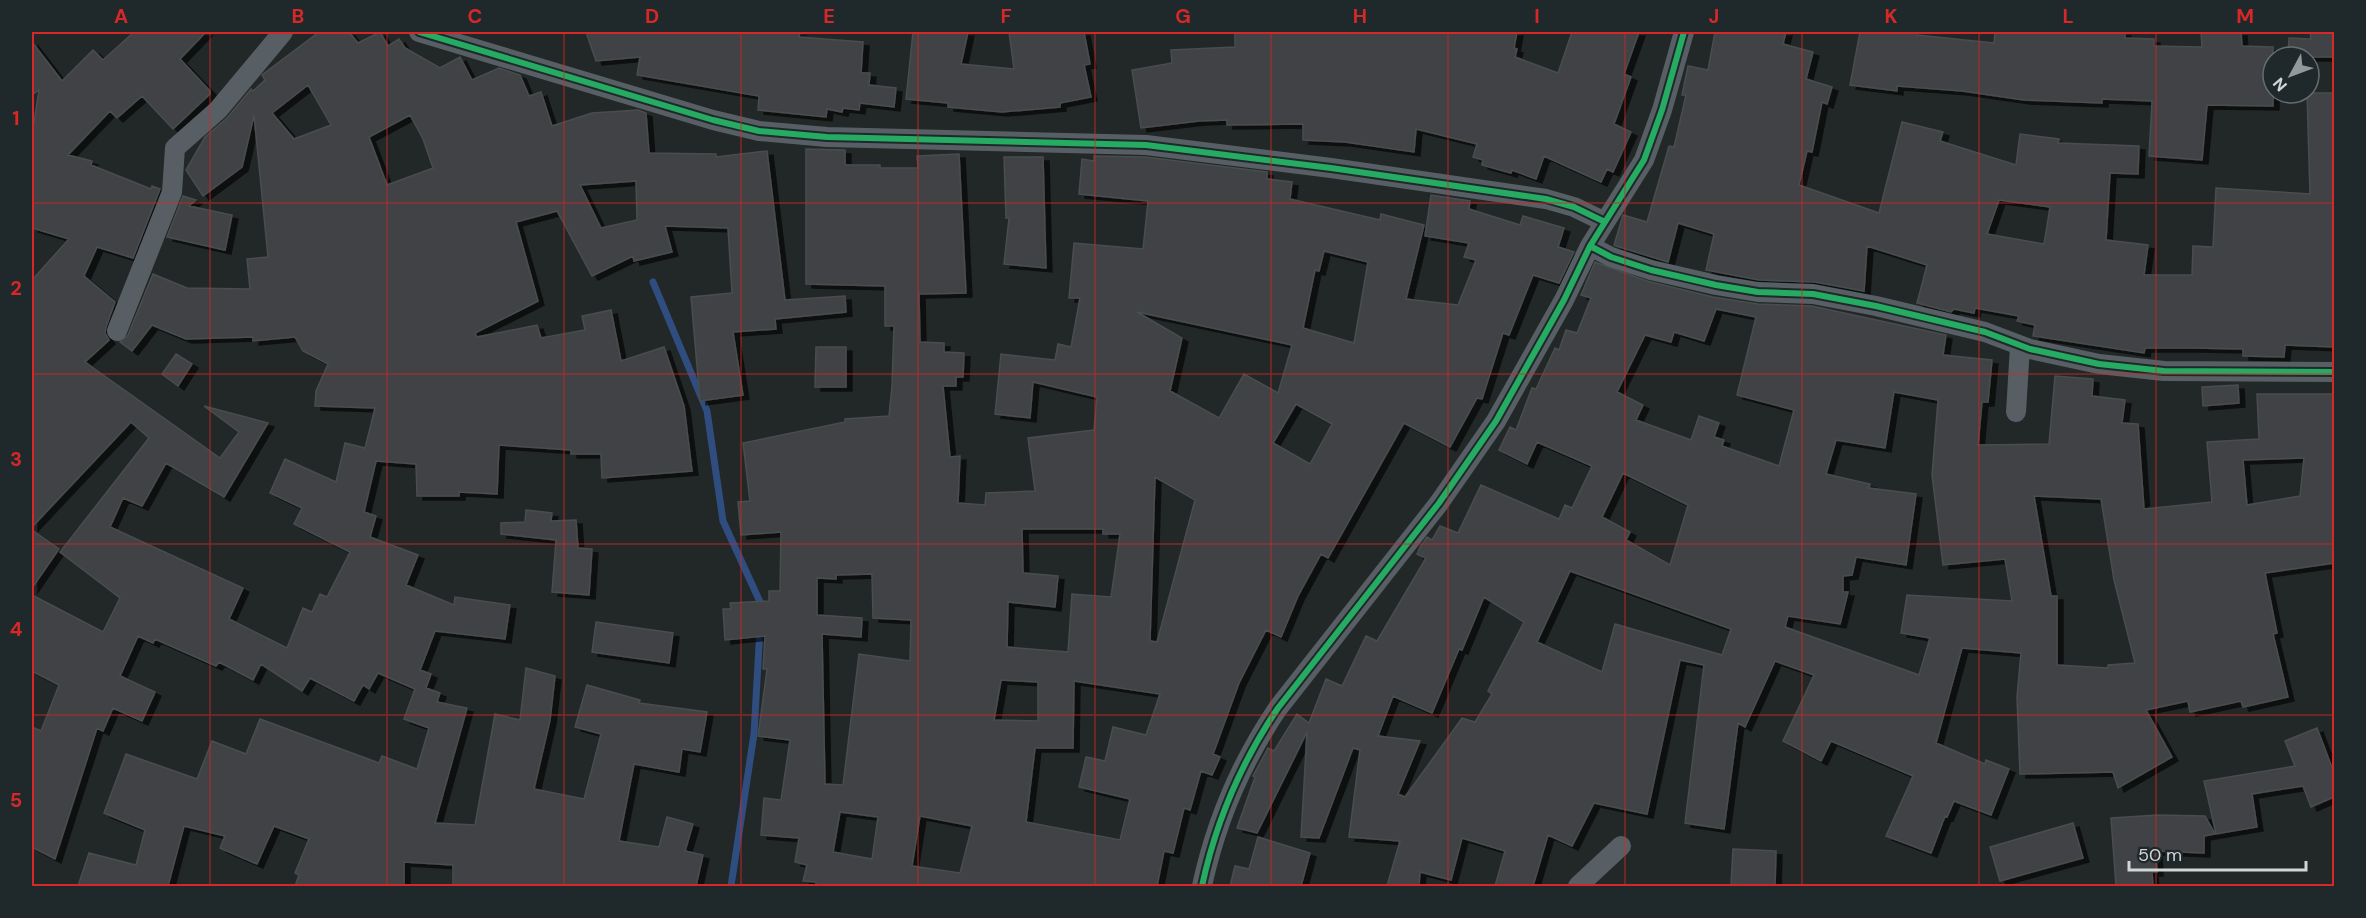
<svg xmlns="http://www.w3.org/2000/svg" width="2366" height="918" font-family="'DM Sans',sans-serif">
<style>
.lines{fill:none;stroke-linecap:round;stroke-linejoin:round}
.stream{stroke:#304d80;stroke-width:7}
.building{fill:#3f4344;stroke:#484d4d;stroke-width:1.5;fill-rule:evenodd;filter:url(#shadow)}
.minor{stroke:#575f65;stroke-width:20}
.cycleway-casing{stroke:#1f292b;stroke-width:10}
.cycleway{stroke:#26ab63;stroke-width:6}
.grid{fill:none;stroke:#d62828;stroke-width:1.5;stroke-opacity:0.55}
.neatline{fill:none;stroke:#d62828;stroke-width:2}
.grid-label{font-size:20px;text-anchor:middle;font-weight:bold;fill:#d62828}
</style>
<defs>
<filter id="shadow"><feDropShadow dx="6" dy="4" stdDeviation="0" flood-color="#0009"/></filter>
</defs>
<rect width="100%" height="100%" fill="#222728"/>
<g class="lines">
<path class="stream" d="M 653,282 L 707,411 L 723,521 L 761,604 L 761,610
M 731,886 L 754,734 L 760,628"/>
</g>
<path class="building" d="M 134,32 L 206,32 L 180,59 L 210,91 L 210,94 L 173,129 L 142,96 L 117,118 L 110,111 L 68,155 L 92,161 L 91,165 L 151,189 L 152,186 L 160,189 L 133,258 L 97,247 L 84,276 L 115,302 L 106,327 L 105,333 L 109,340 L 85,362 L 220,458 L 239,432 L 204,406 L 268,423 L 224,497 L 166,463 L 142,506 L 123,498 L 110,527 L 243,588 L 229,619 L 287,648 L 303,608 L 312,612 L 320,594 L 327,597 L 350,552 L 294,524 L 302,508 L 270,493 L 285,459 L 336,482 L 345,443 L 365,448 L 375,408 L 315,406 L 316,391 L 328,364 L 303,351 L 295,337 L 253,341 L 253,337 L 186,339 L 152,325 L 132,351 L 120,342 L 128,335 L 153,274 L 187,288 L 250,289 L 247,259 L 268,257 L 254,115 L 242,167 L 203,196 L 186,170 L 205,137 L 227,118 L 251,89 L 253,91 L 265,80 L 262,75 L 319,32 L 349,32 L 358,43 L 380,32 L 388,46 L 399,39 L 405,48 L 440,68 L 460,57 L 472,80 L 499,68 L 520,75 L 529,96 L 541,92 L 552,126 L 592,113 L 638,110 L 646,113 L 649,153 L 716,154 L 716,157 L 767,151 L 785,300 L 845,296 L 846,312 L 775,319 L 776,329 L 733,332 L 743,395 L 700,401 L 691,297 L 732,293 L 728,228 L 665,226 L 672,252 L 634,261 L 633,256 L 592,276 L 557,211 L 516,222 L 538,301 L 475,333 L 477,337 L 537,325 L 541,338 L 585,330 L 582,316 L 611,310 L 621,361 L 664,347 L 684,406 L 692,471 L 602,478 L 601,454 L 571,454 L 571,450 L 499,445 L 497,494 L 459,492 L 459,496 L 417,496 L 416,464 L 376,461 L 364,512 L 376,516 L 370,537 L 418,555 L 406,585 L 454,605 L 455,597 L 510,605 L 505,639 L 435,631 L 420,670 L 431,674 L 426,688 L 440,693 L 437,702 L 467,708 L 435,823 L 475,825 L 495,714 L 520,720 L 526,668 L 555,676 L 550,720 L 534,789 L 584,799 L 601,734 L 575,727 L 587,685 L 640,700 L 639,703 L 707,712 L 700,752 L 682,749 L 679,772 L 634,764 L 619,841 L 659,847 L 667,817 L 693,824 L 685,851 L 703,855 L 696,886 L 453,886 L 453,865 L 404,862 L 404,886 L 295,886 L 299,875 L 295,873 L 309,839 L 274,826 L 257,864 L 220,848 L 225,836 L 184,826 L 168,886 L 78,886 L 89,853 L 136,865 L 145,830 L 104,813 L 126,754 L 197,779 L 212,741 L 246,754 L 260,719 L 379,763 L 382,756 L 417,769 L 429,728 L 404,719 L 415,689 L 378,673 L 369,689 L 363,685 L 354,701 L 310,678 L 302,691 L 261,664 L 253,680 L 219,662 L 216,666 L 155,639 L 153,643 L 138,636 L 120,676 L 155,692 L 142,721 L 113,708 L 103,731 L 97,728 L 55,859 L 32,847 L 32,727 L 41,731 L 59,685 L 32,671 L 32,595 L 103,632 L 120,598 L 60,552 L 149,438 L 131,422 L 32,527 L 32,280 L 69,239 L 32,228 L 32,135 L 39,90 L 32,95 L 32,42 L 62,81 L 93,50 L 103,60 ZM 308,85 L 331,125 L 294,139 L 272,113 ZM 410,115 L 423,139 L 433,168 L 387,185 L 369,137 ZM 636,181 L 637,220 L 601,228 L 580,185 Z
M 586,32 L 800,32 L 799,37 L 863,42 L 861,73 L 870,73 L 869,85 L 896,88 L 894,107 L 860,103 L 859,110 L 843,108 L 842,112 L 827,109 L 826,117 L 758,110 L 759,96 L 637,75 L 640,57 L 596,61 Z
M 913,32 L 968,32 L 961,64 L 1014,69 L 1009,32 L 1084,32 L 1090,64 L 1084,65 L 1091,97 L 1060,103 L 1060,107 L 1002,112 L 948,107 L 948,103 L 906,99 Z
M 1235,32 L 1517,32 L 1514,48 L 1517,49 L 1515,57 L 1558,73 L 1572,32 L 1639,32 L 1624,74 L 1631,77 L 1614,124 L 1631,132 L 1613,172 L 1607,169 L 1601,182 L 1544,156 L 1536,179 L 1512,170 L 1511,173 L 1482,165 L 1483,160 L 1473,157 L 1477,144 L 1416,129 L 1414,152 L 1345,142 L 1303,140 L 1303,124 L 1227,125 L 1227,120 L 1199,121 L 1141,128 L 1132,70 L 1172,63 L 1171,50 L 1235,47 Z
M 1715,32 L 1786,32 L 1783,44 L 1813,52 L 1806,79 L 1832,87 L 1827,104 L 1822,102 L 1812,152 L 1807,151 L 1799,185 L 1879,213 L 1902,122 L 1943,132 L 1940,141 L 2016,165 L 2020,134 L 2059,139 L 2058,143 L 2139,146 L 2138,174 L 2110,173 L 2106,240 L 2148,245 L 2144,275 L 2192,275 L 2193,246 L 2213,247 L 2216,188 L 2310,194 L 2307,93 L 2334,93 L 2334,347 L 2285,345 L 2284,357 L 2243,356 L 2243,349 L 2194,348 L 2145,348 L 2144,353 L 2033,336 L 2035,325 L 2017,321 L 2019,316 L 1975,308 L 1974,313 L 1954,309 L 1951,312 L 1917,303 L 1927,265 L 1867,246 L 1864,291 L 1815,282 L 1759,280 L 1706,270 L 1714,234 L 1678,223 L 1668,262 L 1616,246 L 1614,245 L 1623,215 L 1647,222 L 1669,146 L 1674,147 L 1686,95 L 1682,95 L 1688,66 L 1708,70 ZM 1999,200 L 2050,207 L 2044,244 L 1987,234 Z
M 1860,32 L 1917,32 L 1917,35 L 1994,43 L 1995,32 L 2125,32 L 2125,38 L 2154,39 L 2154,46 L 2202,47 L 2201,32 L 2241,32 L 2242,46 L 2273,47 L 2273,106 L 2207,105 L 2202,160 L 2149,156 L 2152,101 L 2102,99 L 2102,103 L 2024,100 L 1962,91 L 1897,86 L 1897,91 L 1850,85 Z
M 2310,32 L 2334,32 L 2334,57 L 2288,57 L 2289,38 L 2311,39 Z
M 806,149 L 845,150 L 845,165 L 880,165 L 880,168 L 918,168 L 917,156 L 959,154 L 966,293 L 919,294 L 920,342 L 944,343 L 944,352 L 964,353 L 963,377 L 956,377 L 956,386 L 943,386 L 950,457 L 960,456 L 958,503 L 985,505 L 986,493 L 1035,491 L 1028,438 L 1094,430 L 1097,397 L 1033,382 L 1030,418 L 995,414 L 1001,354 L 1055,360 L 1058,344 L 1071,347 L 1080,298 L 1069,298 L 1074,243 L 1143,249 L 1148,201 L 1079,194 L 1082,159 L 1094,161 L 1094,156 L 1145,157 L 1267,172 L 1267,179 L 1292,182 L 1290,199 L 1380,220 L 1381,214 L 1424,225 L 1406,299 L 1458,305 L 1476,260 L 1464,257 L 1469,243 L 1425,236 L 1431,195 L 1470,201 L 1469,209 L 1520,225 L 1523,216 L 1564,228 L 1558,247 L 1574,252 L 1559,283 L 1533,275 L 1509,335 L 1503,333 L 1482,399 L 1477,398 L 1450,447 L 1404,423 L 1328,558 L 1321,554 L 1298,596 L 1281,637 L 1266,630 L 1239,683 L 1213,754 L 1220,757 L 1212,775 L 1201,771 L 1190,810 L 1184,808 L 1173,853 L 1164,851 L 1157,886 L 816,886 L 816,882 L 803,881 L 807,865 L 795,862 L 799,838 L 761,835 L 764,798 L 781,800 L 790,740 L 758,736 L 767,669 L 763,669 L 765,636 L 725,640 L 723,609 L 731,609 L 730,603 L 769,601 L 769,591 L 780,591 L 781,532 L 741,535 L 738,502 L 750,501 L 743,443 L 845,422 L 845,419 L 889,416 L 892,386 L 894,326 L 885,326 L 885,286 L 806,284 ZM 1324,251 L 1368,262 L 1354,343 L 1303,328 L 1315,270 L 1319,271 ZM 1137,312 L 1292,345 L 1278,393 L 1244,374 L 1219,418 L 1170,391 L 1182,338 ZM 1296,404 L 1332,424 L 1310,464 L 1273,443 ZM 1155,477 L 1195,500 L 1157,642 L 1150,641 ZM 1022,529 L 1103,529 L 1103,534 L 1120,534 L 1111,597 L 1072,594 L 1068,652 L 1007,647 L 1008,602 L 1055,607 L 1058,576 L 1023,573 ZM 872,574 L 873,618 L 911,620 L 910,661 L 859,654 L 843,785 L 825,784 L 822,634 L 861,637 L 862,618 L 817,615 L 817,578 L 836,579 L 836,575 ZM 1001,680 L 1038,682 L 1038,721 L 994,720 ZM 1074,681 L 1160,694 L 1146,735 L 1113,727 L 1105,761 L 1086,757 L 1079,787 L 1130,799 L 1120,840 L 1026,822 L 1035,748 L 1073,748 ZM 840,812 L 878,817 L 872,859 L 833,852 ZM 920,816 L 972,826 L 960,873 L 912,866 Z
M 1004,157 L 1043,157 L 1046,268 L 1004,264 L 1009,218 L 1006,218 Z
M 183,196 L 196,200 L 189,206 L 232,215 L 225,250 L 167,237 Z
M 1595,262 L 1647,281 L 1713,297 L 1758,304 L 1812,306 L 1946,335 L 1943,355 L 1992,360 L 1988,402 L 1982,402 L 1978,445 L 2049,444 L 2055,376 L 2093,379 L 2092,396 L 2125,400 L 2122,423 L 2138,424 L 2144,509 L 2212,502 L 2207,442 L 2259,439 L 2257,394 L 2334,394 L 2334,563 L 2265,573 L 2277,633 L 2273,634 L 2288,697 L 2243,707 L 2241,701 L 2190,712 L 2188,701 L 2146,710 L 2172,757 L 2118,788 L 2113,772 L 2020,774 L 2017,697 L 2021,653 L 1962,648 L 1936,743 L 1985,764 L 1986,760 L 2009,769 L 1991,815 L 1954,801 L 1947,817 L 1945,816 L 1931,853 L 1886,836 L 1913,776 L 1831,741 L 1821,761 L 1783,741 L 1814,675 L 1775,661 L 1745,727 L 1738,723 L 1724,829 L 1685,823 L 1704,665 L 1680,660 L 1647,814 L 1594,803 L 1572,846 L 1548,835 L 1533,886 L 1495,886 L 1505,851 L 1462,838 L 1451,880 L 1420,872 L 1419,886 L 1387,886 L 1400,841 L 1349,837 L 1360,750 L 1353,748 L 1319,838 L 1301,837 L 1307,732 L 1257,833 L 1237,828 L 1255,777 L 1253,776 L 1268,748 L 1274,751 L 1297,714 L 1309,723 L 1326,679 L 1342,686 L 1366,636 L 1377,641 L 1426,558 L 1417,554 L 1420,547 L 1427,537 L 1432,540 L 1440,526 L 1458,533 L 1481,485 L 1559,519 L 1565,505 L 1572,508 L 1592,466 L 1537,442 L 1527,464 L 1499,450 L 1510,427 L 1516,430 L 1532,388 L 1536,389 L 1555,348 L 1559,350 L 1566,330 L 1577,333 L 1591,298 L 1581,295 ZM 1716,309 L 1756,317 L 1737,395 L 1794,410 L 1779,466 L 1722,446 L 1724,440 L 1714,437 L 1719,423 L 1699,416 L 1691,440 L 1636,420 L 1643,405 L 1617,392 L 1645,335 L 1671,342 L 1674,332 L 1704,341 ZM 1894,392 L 1938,400 L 1932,475 L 1943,565 L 2005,559 L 2012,601 L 1907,595 L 1901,633 L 1930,638 L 1919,675 L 1785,627 L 1788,616 L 1840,624 L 1848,592 L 1843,592 L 1843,576 L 1852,575 L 1856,557 L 1906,565 L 1916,494 L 1869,488 L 1870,484 L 1826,474 L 1836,440 L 1885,448 ZM 2304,458 L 2300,496 L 2247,505 L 2243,460 ZM 1623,473 L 1688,505 L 1670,565 L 1626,540 L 1630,532 L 1602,517 ZM 2034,496 L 2101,499 L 2114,580 L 2135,663 L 2108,665 L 2108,668 L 2057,665 L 2057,596 L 2051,596 ZM 1570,571 L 1731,629 L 1722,655 L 1615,624 L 1602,672 L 1537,642 ZM 1484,597 L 1524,622 L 1488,691 L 1492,694 L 1475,722 L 1462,718 L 1405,797 L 1398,794 L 1420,741 L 1378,736 L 1393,696 L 1432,713 L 1459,649 L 1462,650 Z
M 816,347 L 846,347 L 846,387 L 815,387 Z
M 176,354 L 192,364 L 178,386 L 162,374 Z
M 2238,385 L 2239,403 L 2203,406 L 2202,387 Z
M 526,510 L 552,513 L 551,521 L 576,520 L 578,548 L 592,549 L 589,595 L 552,592 L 556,540 L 501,534 L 501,523 L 525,522 Z
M 32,530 L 59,549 L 32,588 Z
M 596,622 L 673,633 L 669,663 L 592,652 Z
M 2317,728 L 2334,773 L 2334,797 L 2311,807 L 2303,786 L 2252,794 L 2257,827 L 2216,834 L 2204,781 L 2295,766 L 2285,741 Z
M 2158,815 L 2205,816 L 2215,834 L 2204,836 L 2204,853 L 2156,851 L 2157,872 L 2152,872 L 2153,886 L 2116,886 L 2111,818 Z
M 2073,823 L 2083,858 L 2000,881 L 1990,847 Z
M 1258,837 L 1310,853 L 1301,886 L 1230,886 L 1235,866 L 1249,869 Z
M 1733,849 L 1776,851 L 1775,886 L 1731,884 Z"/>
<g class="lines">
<path class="minor" d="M 419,32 L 713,120 L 759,131 L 827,137 L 1146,145 L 1331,168 L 1546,199 L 1574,207 L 1605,222
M 1590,246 L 1611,257 L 1651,270 L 1716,285 L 1758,292 L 1813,294 L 1876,306 L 1985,332 L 2030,349 L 2099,364 L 2164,371 L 2334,372
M 117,331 L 172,192 L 175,148 L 218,110 L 283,32
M 2016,412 L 2020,346
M 1202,886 C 1216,821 1240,764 1278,708 L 1439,503 L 1496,421 L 1564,300 L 1590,246 L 1644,160 L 1662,110 L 1684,32
M 1578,886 L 1621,846"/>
<defs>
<path id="cycleway" d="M 419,32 L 713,120 L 759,131 L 827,137 L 1146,145 L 1331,168 L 1546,199 L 1574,207 L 1605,222
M 1590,246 L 1611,257 L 1651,270 L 1716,285 L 1758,292 L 1813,294 L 1876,306 L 1985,332 L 2030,349 L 2099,364 L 2164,371 L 2334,372
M 1202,886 C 1216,821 1240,764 1278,708 L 1439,503 L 1496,421 L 1564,300 L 1590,246 L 1644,160 L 1662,110 L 1684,32"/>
</defs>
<use href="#cycleway" class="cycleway-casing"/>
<use href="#cycleway" class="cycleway"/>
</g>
<path class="grid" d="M 210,32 L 210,886M 387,32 L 387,886M 564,32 L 564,886M 741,32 L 741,886M 918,32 L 918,886M 1095,32 L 1095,886M 1271,32 L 1271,886M 1448,32 L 1448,886M 1625,32 L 1625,886M 1802,32 L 1802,886M 1979,32 L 1979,886M 2156,32 L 2156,886M 32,203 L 2334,203M 32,374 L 2334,374M 32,544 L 2334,544M 32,715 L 2334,715"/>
<rect width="2366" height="918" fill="none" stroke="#1f292b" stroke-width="66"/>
<g transform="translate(2291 75) rotate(229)"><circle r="28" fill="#1f292b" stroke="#666e70" stroke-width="1.5"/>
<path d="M0-4.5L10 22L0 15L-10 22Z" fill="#93999a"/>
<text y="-9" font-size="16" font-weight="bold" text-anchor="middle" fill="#d0d6d8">N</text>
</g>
<path d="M2129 861v9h177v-9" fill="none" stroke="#d0d6d8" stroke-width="3"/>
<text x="2138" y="861" font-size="18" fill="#d0d6d8" stroke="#1f292b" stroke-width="4.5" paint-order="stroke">50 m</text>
<rect x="33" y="33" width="2300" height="852" class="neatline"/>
<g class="grid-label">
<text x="121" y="23">A</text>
<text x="298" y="23">B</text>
<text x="475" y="23">C</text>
<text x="652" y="23">D</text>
<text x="829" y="23">E</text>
<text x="1006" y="23">F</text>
<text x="1183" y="23">G</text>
<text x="1360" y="23">H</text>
<text x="1537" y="23">I</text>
<text x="1714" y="23">J</text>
<text x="1891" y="23">K</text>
<text x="2068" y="23">L</text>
<text x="2245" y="23">M</text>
<text x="16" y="125">1</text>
<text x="16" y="295">2</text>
<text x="16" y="466">3</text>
<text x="16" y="636">4</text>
<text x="16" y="807">5</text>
</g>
</svg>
